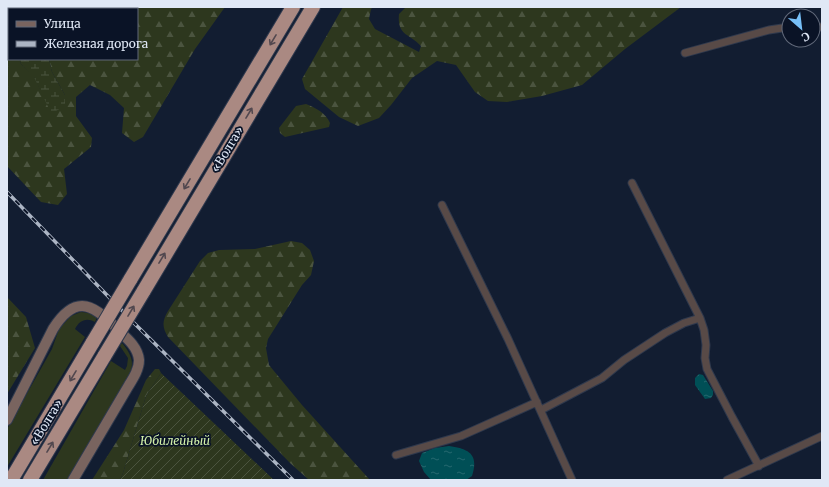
<svg xmlns="http://www.w3.org/2000/svg" width="829" height="487" font-family="Merriweather,serif">
<style>
.grass{fill:#2d371e}
.forest{fill:url(#forest-firs);fill-rule:evenodd}
.wetland{fill:url(#wetland-marsh)}
.garden{fill:url(#garden-furrows)}
.water{fill:url(#water-ripples)}
.lines{fill:none;stroke-linecap:round;stroke-linejoin:round}
.street-casing{stroke:#2f394d;stroke-width:9}
.secondary-casing{stroke:#2f394d;stroke-width:12}
.highway-casing{stroke:#2f394d;stroke-width:16}
.street{stroke:#584a47;stroke-width:7}
.secondary{stroke:#79645f;stroke-width:10}
.highway{stroke:#aa8982;stroke-width:14}
.rail-casing{stroke:#acb5c4;stroke-width:3.5}
.rail{stroke:#0a1326;stroke-width:2;stroke-dasharray:6;stroke-linecap:butt}
.highway-bridge-casing{stroke:#2f394d;stroke-width:16;stroke-linecap:butt}
.highway-bridge{stroke:#aa8982;stroke-width:14}
.oneway{stroke:#52484f}
.labels{text-anchor:middle;dominant-baseline:central;stroke-width:3.5;stroke-linejoin:round;paint-order:stroke}
.street-label{font-size:12px;fill:#e0e8f6;stroke:#0a1326}
.park-label{font-size:12px;font-style:italic;fill:#d2f0a9;stroke:#0a1326}
</style>
<defs>
<pattern id="forest-firs" width="22" height="20" patternUnits="userSpaceOnUse"><rect width="22" height="20" fill="#2d371e"/><path d="M5 1l3.5 6h-7zM16 11l3.5 6h-7z" fill="#4b543f"/></pattern>
<pattern id="wetland-marsh" width="20" height="14" patternUnits="userSpaceOnUse"><rect width="20" height="14" fill="#2d371e"/><path d="M1 5h8M5 5V1M11 12h8M15 12V8" fill="none" stroke="#4b543f"/></pattern>
<pattern id="garden-furrows" width="10" height="10" patternUnits="userSpaceOnUse"><rect width="10" height="10" fill="#2d371e"/><path d="M-1 1l2-2M0 10L10 0M9 11l2-2" fill="none" stroke="#4b543f"/></pattern>
<pattern id="water-ripples" width="26" height="14" patternUnits="userSpaceOnUse"><rect width="26" height="14" fill="#004f56"/><path d="M2 4q2-2 4 0t4 0M15 11q2-2 4 0t4 0" fill="none" stroke="#25686f"/></pattern>
</defs>
<rect width="100%" height="100%" fill="#121d31"/>
<path class="grass" d="M 81,312 L 90,313 L 97,317 L 95,322 C 86,317 79,321 75,329 L 85,337 L 7,467 L 7,429 L 52,349 L 59,329 L 71,316 Z
M 122,343 C 131,354 136,363 128,377 L 68,480 L 43,480 L 111,361 L 125,370 L 127,366 L 128,358 L 120,346 Z"/>
<path class="forest" d="M 7,7 L 225,7 L 195,49 L 143,137 L 134,142 L 122,133 L 124,108 L 110,95 L 90,85 L 76,97 L 76,116 L 92,138 L 91,147 L 64,169 L 67,194 L 58,205 L 41,202 L 7,166 ZM 9,9 L 137,9 L 137,59 L 49,59 L 52,72 L 65,95 L 40,89 L 34,76 L 21,64 L 19,59 L 9,59 Z
M 343,7 L 373,7 L 371,9 L 369,19 L 375,29 L 419,52 L 421,46 C 409,33 397,36 399,14 L 406,7 L 681,7 L 625,49 L 582,85 L 542,96 L 507,102 L 488,101 L 475,92 L 456,65 L 437,61 L 412,78 L 391,105 L 379,118 L 358,126 L 339,117 L 305,89 L 302,79 Z
M 306,104 C 316,108 326,113 330,123 L 329,127 L 285,137 L 280,133 L 279,128 L 296,106 Z
M 291,241 L 302,243 L 310,250 L 314,261 L 311,275 L 302,285 L 268,339 L 266,348 L 269,365 L 302,405 L 370,480 L 309,480 L 290,463 L 168,337 C 162,327 162,321 168,311 L 200,261 L 208,253 L 219,250 L 255,249 Z
M 7,297 L 26,317 L 35,348 L 7,394 Z
M 155,369 L 159,369 L 161,373 L 146,396 L 123,473 L 120,480 L 92,480 L 124,430 L 146,380 Z"/>
<path class="wetland" d="M 19,59 L 49,59 L 52,72 L 65,95 L 65,106 L 56,111 L 50,111 L 34,77 L 21,64 Z"/>
<path class="garden" d="M 161,373 L 274,480 L 120,480 L 123,473 L 146,396 Z"/>
<path class="water" d="M 699,374 L 703,375 L 713,391 L 713,395 L 711,398 L 705,399 L 695,385 L 695,378 Z
M 449,446 C 469,449 479,454 472,476 L 466,480 L 431,480 L 424,472 L 419,461 L 422,453 L 435,448 Z"/>
<g class="lines">
<defs>
<path id="street" d="M 813,27 L 822,27
M 685,53 L 769,30 L 789,27
M 632,183 L 700,318 L 704,330 L 706,345 L 705,358 L 707,369 L 732,417 L 759,466
M 442,205 L 508,339 L 572,480
M 541,410 L 602,378 L 624,360 L 665,333 L 684,323 L 700,318
M 396,455 L 461,436 L 537,402
M 727,480 L 822,436"/>
<path id="secondary" d="M 7,420 L 53,329 C 77,291 95,306 120,332 C 128,339 138,348 139,360 C 139,369 134,377 129,385 L 73,480"/>
<path id="highway" d="M 130,280 L 293,7
M 143,292 L 313,7
M 11,480 L 93,342
M 30,480 L 105,355"/>
</defs>
<use href="#street" class="street-casing"/>
<use href="#secondary" class="secondary-casing"/>
<use href="#highway" class="highway-casing"/>
<use href="#street" class="street"/>
<use href="#secondary" class="secondary"/>
<use href="#highway" class="highway"/>
<defs>
<path id="rail" d="M 7,192 L 134,323 L 293,480"/>
</defs>
<use href="#rail" class="rail-casing"/>
<use href="#rail" class="rail"/>
<defs>
<path id="highway-bridge" d="M 93,342 L 130,280
M 105,355 L 143,292"/>
</defs>
<use href="#highway-bridge" class="highway-bridge-casing"/>
<use href="#highway-bridge" class="highway-bridge"/>
</g>
<defs><path id="oneway-shaft" d="M-6 0H5M1.5-3L5.5 0L1.5 3" fill="none" stroke-width="1.6" stroke-linecap="round" stroke-linejoin="round"/></defs>
<g class="oneway">
<use href="#oneway-shaft" transform="translate(273 40) rotate(121)"/>
<use href="#oneway-shaft" transform="translate(249 113) rotate(-59)"/>
<use href="#oneway-shaft" transform="translate(187 184) rotate(121)"/>
<use href="#oneway-shaft" transform="translate(162 258) rotate(-59)"/>
<use href="#oneway-shaft" transform="translate(131 311) rotate(-59)"/>
<use href="#oneway-shaft" transform="translate(73 376) rotate(121)"/>
<use href="#oneway-shaft" transform="translate(50 447) rotate(-59)"/>
</g>
<g class="labels">
<g class="street-label">
<text transform="translate(227 149) rotate(-59)">«Волга»</text>
<text transform="translate(46 422) rotate(-59)">«Волга»</text>
</g>
<g class="park-label">
<text x="175" y="440">Юбилейный</text>
</g>
</g>
<rect width="829" height="487" fill="none" stroke="#e0e8f6" stroke-width="16"/>
<rect x="8" y="8" width="130" height="52" fill="#0a1326" stroke="#606879"/>
<rect x="16" y="21" width="20" height="6" fill="#79645f" stroke="#606879"/>
<text x="44" y="28" font-size="12" fill="#e0e8f6">Улица</text>
<rect x="16" y="41" width="20" height="6" fill="#acb5c4" stroke="#606879"/>
<text x="44" y="48" font-size="12" fill="#e0e8f6">Железная дорога</text>
<g transform="translate(801 28) rotate(152)"><circle r="19" fill="#0a1326" stroke="#606879"/>
<path d="M0-3L7 15L0 10L-7 15Z" fill="#77bff7"/>
<text y="-6" font-size="11" font-weight="bold" text-anchor="middle" fill="#e0e8f6">С</text>
</g>
</svg>
